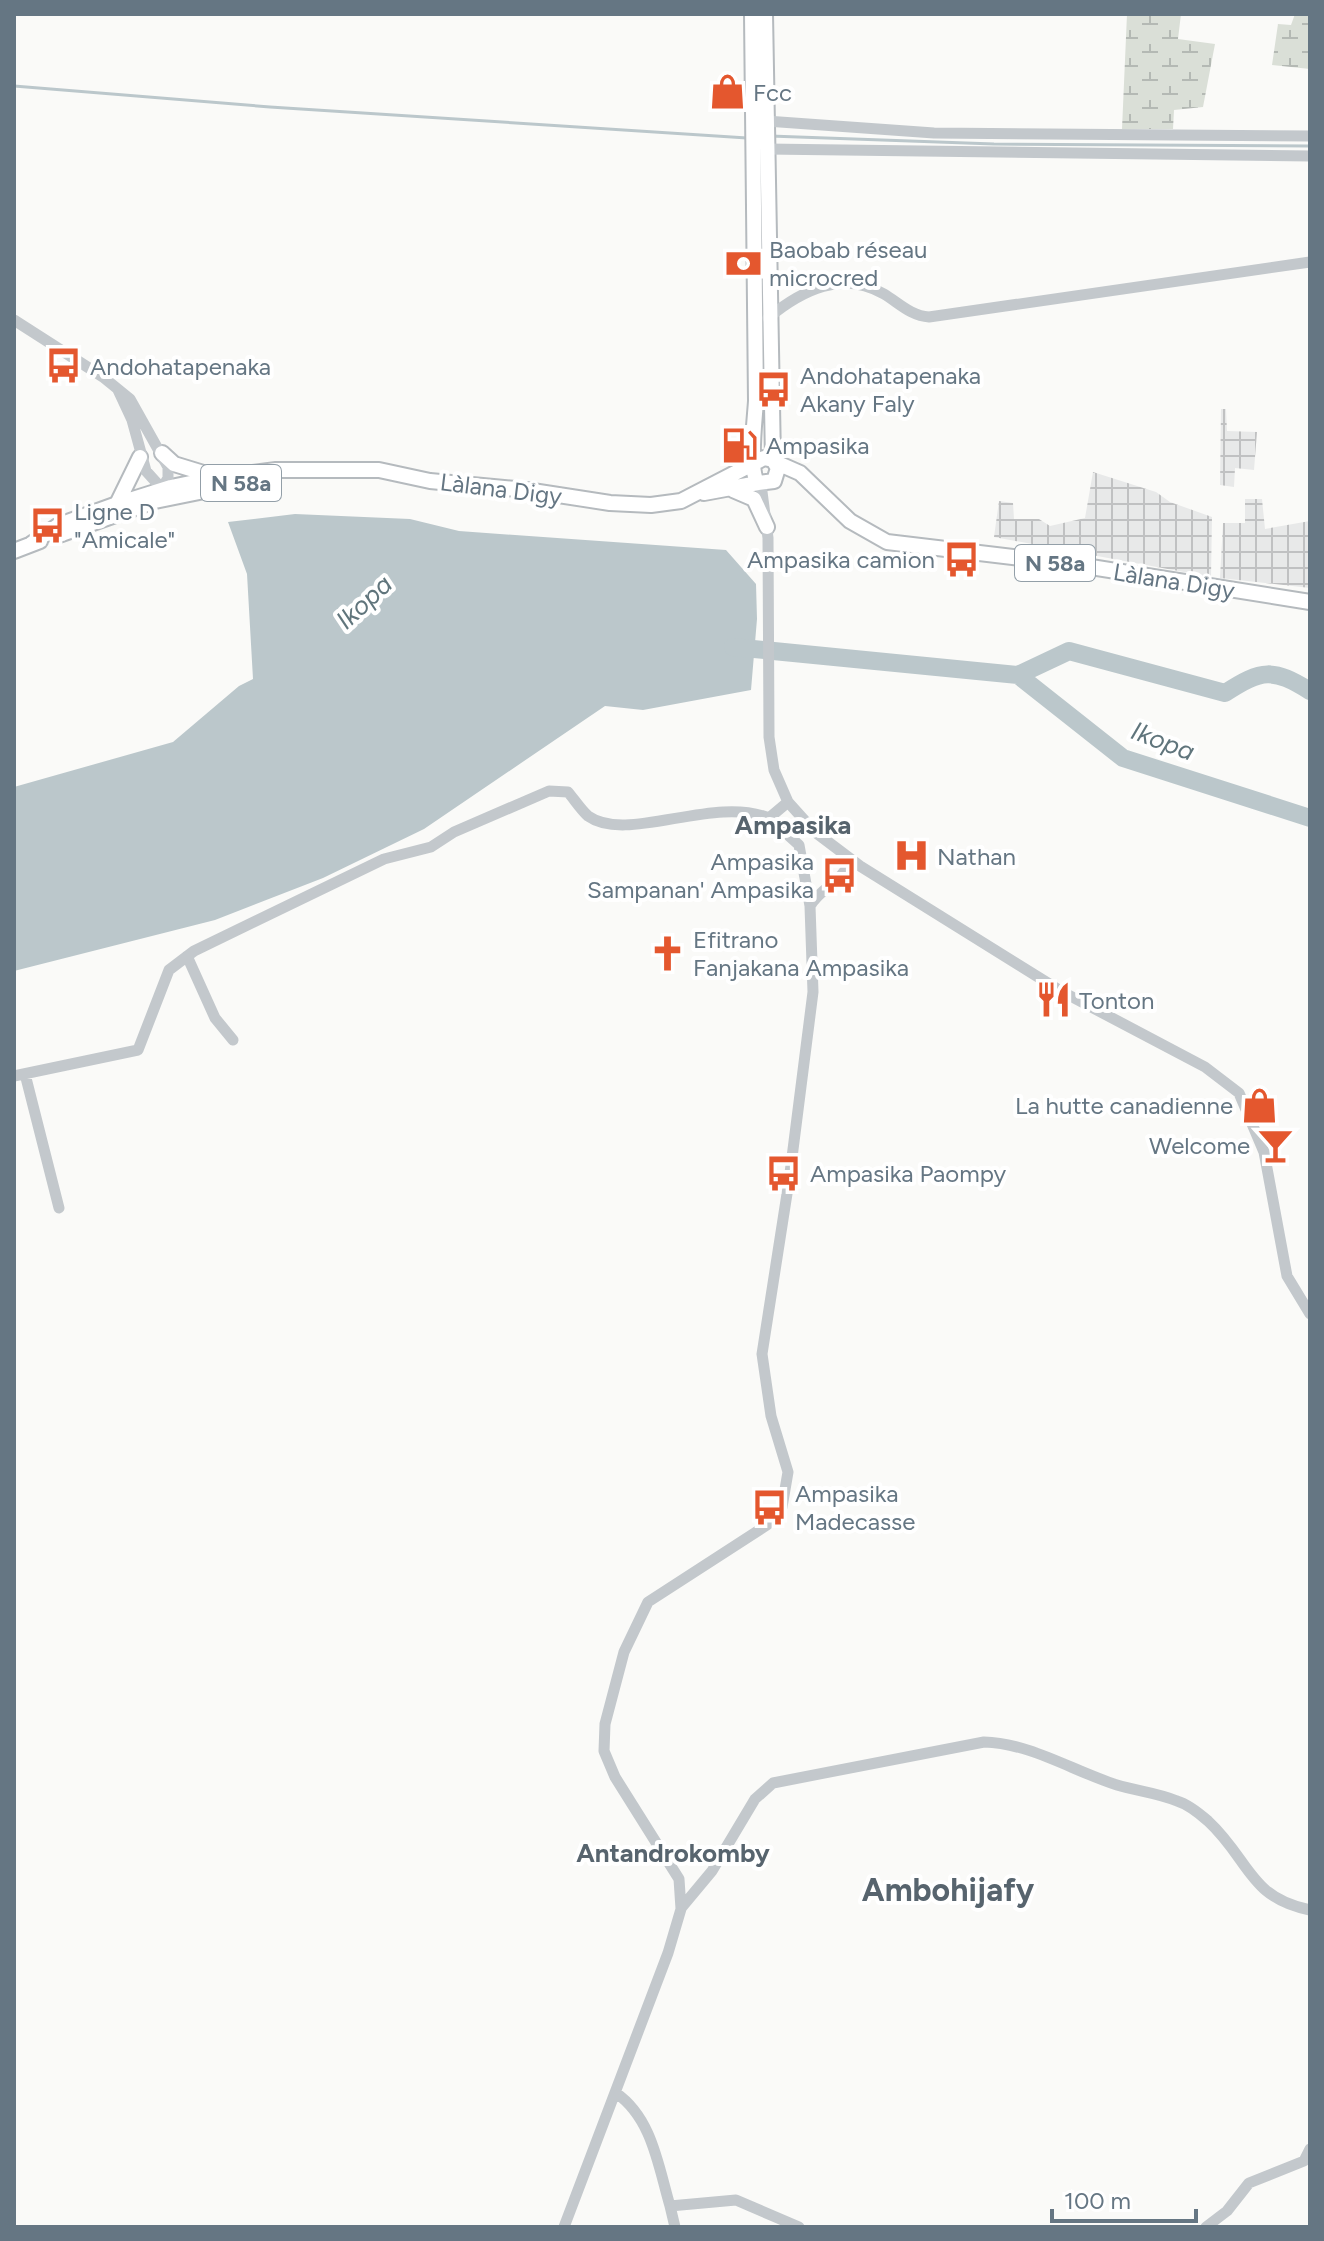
<svg xmlns="http://www.w3.org/2000/svg" width="1324" height="2241" font-family="Figtree,sans-serif">
<style>
.industrial{fill:url(#industrial-grid)}
.wetland{fill:url(#wetland-marsh)}
.water{fill:#bbc7cb}
.lines{fill:none;stroke-linecap:round;stroke-linejoin:round}
.stream{stroke:#bbc7cb;stroke-width:3}
.river{stroke:#bbc7cb;stroke-width:18}
.major-casing{stroke:#b5babe;stroke-width:18}
.minor{stroke:#c3c8cc;stroke-width:11}
.major{stroke:#fff;stroke-width:14}
.labels{text-anchor:middle;dominant-baseline:central;stroke-width:8;stroke-linejoin:round;paint-order:stroke}
.shield{fill:#fff;stroke:#939fa8;stroke-width:2}
.shield-label{font-size:22px;font-weight:bold;fill:#657683}
.poi-label{font-size:24px;fill:#657683;stroke:#fff;text-anchor:start}
.street-label{font-size:24px;fill:#657683;stroke:#fff}
.water-label{font-size:26px;font-style:italic;fill:#60757c;stroke:#fff}
.neighbourhood-label{font-size:26px;font-weight:bold;fill:#57646e;stroke:#fff}
.district-label{font-size:32px;font-weight:bold;fill:#57646e;stroke:#fff}
</style>
<defs>
<pattern id="industrial-grid" width="8" height="8" patternUnits="userSpaceOnUse" patternTransform="scale(2)"><rect width="8" height="8" fill="#e8e9e9"/><path d="M0 4h8M4 0v8" fill="none" stroke="#c0c1c2"/></pattern>
<pattern id="wetland-marsh" width="20" height="14" patternUnits="userSpaceOnUse" patternTransform="scale(2)"><rect width="20" height="14" fill="#dadfd7"/><path d="M1 5h8M5 5V1M11 12h8M15 12V8" fill="none" stroke="#b4b9b4"/></pattern>
</defs>
<rect width="100%" height="100%" fill="#fafaf8"/>
<path class="industrial" d="M 1221,409 L 1226,409 L 1227,431 L 1257,432 L 1254,470 L 1235,468 L 1234,487 L 1220,485 Z
M 1093,472 L 1156,492 L 1170,502 L 1212,517 L 1211,577 L 994,537 L 999,501 L 1013,503 L 1014,519 L 1039,519 L 1050,526 L 1085,518 Z
M 1245,499 L 1262,499 L 1265,529 L 1310,521 L 1310,588 L 1220,578 L 1223,523 L 1245,523 Z"/>
<path class="wetland" d="M 1127,14 L 1181,14 L 1178,39 L 1215,44 L 1203,107 L 1174,110 L 1173,129 L 1122,129 Z
M 1295,14 L 1310,15 L 1310,69 L 1272,65 L 1278,24 L 1291,25 Z"/>
<path class="water" d="M 295,514 L 410,519 L 459,531 L 726,550 L 756,584 L 757,619 L 751,690 L 643,710 L 605,706 L 424,829 L 323,878 L 215,920 L 14,971 L 14,787 L 173,742 L 239,686 L 253,679 L 247,574 L 228,522 Z"/>
<g class="lines">
<path class="stream" d="M 14,86 L 270,107 L 747,138
M 770,136 L 994,144 L 1310,146"/>
<path class="river" d="M 733,647 L 1018,675 L 1069,651 L 1225,693 C 1262,669 1273,668 1310,691
M 1018,675 L 1123,758 L 1310,818"/>
<defs>
<path id="major" d="M 765,14 L 773,460
M 162,453 L 174,464 L 210,475
M 775,462 L 800,473 L 850,521 L 887,542 L 1072,564 L 1310,602
M 733,490 L 754,499 L 767,527
M 704,493 L 758,483
M 117,504 L 140,457
M 59,535 L 155,501 L 239,484
M 31,544 L 59,525 L 117,504 L 171,487 L 219,477 L 276,470 L 379,470 L 430,481 L 526,490 L 610,503 L 651,505 L 681,501 L 764,458 L 773,460 L 778,468 L 774,481 L 758,483 C 748,471 755,419 756,401 L 752,14
M 14,551 L 40,541"/>
</defs>
<use href="#major" class="major-casing"/>
<path class="minor" d="M 766,121 L 934,133 L 1310,136
M 766,149 L 1310,156
M 768,318 C 802,290 842,270 884,294 C 899,303 911,316 929,317 L 1310,262
M 14,320 L 103,377 L 130,399 L 168,467 L 168,478 L 159,493
M 118,390 L 132,420 L 146,471 L 165,492
M 761,484 L 768,538 L 769,737 L 774,770 L 788,802 L 815,832 L 860,866 L 1059,990 L 1205,1067 L 1239,1093 L 1264,1152 L 1287,1276 L 1310,1314
M 810,906 C 823,885 844,882 850,859
M 187,956 L 215,1018 L 233,1040
M 25,1074 L 59,1208
M 14,1076 L 138,1050 L 169,970 L 194,951 L 384,859 L 431,847 L 454,832 L 549,791 L 568,792 C 574,799 581,810 588,816 C 627,844 713,795 769,818 L 788,802
M 682,1907 L 712,1871 L 755,1799 L 773,1783 L 984,1742 C 1030,1743 1073,1771 1117,1785 C 1137,1791 1158,1793 1177,1801 C 1187,1804 1200,1814 1208,1821 C 1250,1860 1249,1898 1310,1910
M 616,2093 C 652,2118 658,2165 670,2206 L 736,2200 L 799,2227
M 670,2206 L 675,2227
M 564,2227 L 668,1953 L 681,1909 L 679,1879 L 615,1777 L 604,1751 L 605,1724 L 624,1652 L 648,1602 L 767,1525 L 782,1507 L 788,1472 L 771,1416 L 762,1354 L 789,1181 L 813,992 L 810,906 L 799,845 L 769,818
M 1206,2227 L 1227,2211 L 1249,2183 L 1304,2161 L 1310,2149"/>
<use href="#major" class="major"/>
</g>
<defs>
<symbol id="shop-bare" viewBox="-9 -9 18 18"><path d="M-5-2.5h2.3a2.7 3.5 0 0 1 5.4 0H5L5.5 6h-11ZM-1.5-2.5h3a1.5 2.3 0 0 0-3 0Z" fill="#e4572e" stroke="#fff" stroke-width="2.5" paint-order="stroke"/></symbol>
<symbol id="bank-bare" viewBox="-9 -9 18 18"><path d="M-6-4H6V4H-6ZM0-2.3a2.3 2.3 0 1 0 0 4.6a2.3 2.3 0 1 0 0-4.6Z" fill="#e4572e" stroke="#fff" stroke-width="2.5" paint-order="stroke"/></symbol>
<symbol id="bus-bare" viewBox="-9 -9 18 18"><path d="M-5-6H5V4H4V6H2V4H-2V6H-4V4H-5ZM-3.5-4V0h7V-4ZM-3.5 1.2v1.5H-2V1.2ZM2 1.2v1.5H3.5V1.2Z" fill="#e4572e" stroke="#fff" stroke-width="2.5" paint-order="stroke"/></symbol>
<symbol id="fuel-bare" viewBox="-9 -9 18 18"><path d="M-5.5-6h7V0h2V4h1.3V-2.5L3-4.5l.8-.8L6-3V5H2.5V1h-1V6h-7ZM-4.2-4.7v3.2H.2V-4.7Z" fill="#e4572e" stroke="#fff" stroke-width="2.5" paint-order="stroke"/></symbol>
<symbol id="hospital-bare" viewBox="-9 -9 18 18"><path d="M-5-5h3v3.5h4V-5h3V5h-3V1.5h-4V5h-3Z" fill="#e4572e" stroke="#fff" stroke-width="2.5" paint-order="stroke"/></symbol>
<symbol id="church-bare" viewBox="-9 -9 18 18"><path d="M-1.2-6h2.4v3.5h3.3v2.4h-3.3V6h-2.4V-.1h-3.3v-2.4h3.3Z" fill="#e4572e" stroke="#fff" stroke-width="2.5" paint-order="stroke"/></symbol>
<symbol id="restaurant-bare" viewBox="-9 -9 18 18"><path d="M-5-6h1v4h1v-4h1v4h1v-4h1v5L-1.5 .5V6h-2V.5L-5-1ZM5-6V6H3V1.5H1.5Q1.5-4 5-6Z" fill="#e4572e" stroke="#fff" stroke-width="2.5" paint-order="stroke"/></symbol>
<symbol id="bar-bare" viewBox="-9 -9 18 18"><path d="M-6-5H6L.8 .8V4.5H3.5V6h-7V4.5H-.8V.8Z" fill="#e4572e" stroke="#fff" stroke-width="2.5" paint-order="stroke"/></symbol>
</defs>
<g fill-rule="evenodd">
<use href="#shop-bare" x="702" y="66" width="51" height="51"/>
<use href="#bank-bare" x="718" y="238" width="51" height="51"/>
<use href="#bus-bare" x="38" y="340" width="51" height="51"/>
<use href="#bus-bare" x="748" y="364" width="51" height="51"/>
<use href="#fuel-bare" x="714" y="420" width="51" height="51"/>
<use href="#bus-bare" x="22" y="500" width="51" height="51"/>
<use href="#bus-bare" x="936" y="534" width="51" height="51"/>
<use href="#hospital-bare" x="886" y="830" width="51" height="51"/>
<use href="#bus-bare" x="814" y="850" width="51" height="51"/>
<use href="#church-bare" x="642" y="928" width="51" height="51"/>
<use href="#restaurant-bare" x="1028" y="974" width="51" height="51"/>
<use href="#shop-bare" x="1234" y="1080" width="51" height="51"/>
<use href="#bar-bare" x="1250" y="1120" width="51" height="51"/>
<use href="#bus-bare" x="758" y="1148" width="51" height="51"/>
<use href="#bus-bare" x="744" y="1482" width="51" height="51"/>
</g>
<g class="labels">
<g class="shield">
<rect x="201" y="465" width="80" height="36" rx="6"/>
<rect x="1015" y="545" width="80" height="36" rx="6"/>
</g>
<g class="shield-label">
<text x="241" y="483">N 58a</text>
<text x="1055" y="563">N 58a</text>
</g>
<g class="poi-label">
<text x="753" y="92">Fcc</text>
<text x="769" y="249">Baobab réseau<tspan x="769" dy="28">microcred</tspan></text>
<text x="90" y="366">Andohatapenaka</text>
<text x="800" y="375">Andohatapenaka<tspan x="800" dy="28">Akany Faly</tspan></text>
<text x="766" y="445">Ampasika</text>
<text x="74" y="511">Ligne D<tspan x="74" dy="28">"Amicale"</tspan></text>
<text x="935" y="559" text-anchor="end">Ampasika camion</text>
<text x="937" y="856">Nathan</text>
<text x="814" y="861" text-anchor="end">Ampasika<tspan x="814" dy="28">Sampanan' Ampasika</tspan></text>
<text x="693" y="939">Efitrano<tspan x="693" dy="28">Fanjakana Ampasika</tspan></text>
<text x="1079" y="1000">Tonton</text>
<text x="1233" y="1105" text-anchor="end">La hutte canadienne</text>
<text x="1250" y="1145" text-anchor="end">Welcome</text>
<text x="810" y="1173">Ampasika Paompy</text>
<text x="795" y="1493">Ampasika<tspan x="795" dy="28">Madecasse</tspan></text>
</g>
<g class="street-label">
<text transform="translate(501 489) rotate(7)">Làlana Digy</text>
<text transform="translate(1174 581) rotate(9)">Làlana Digy</text>
</g>
<g class="water-label">
<text transform="translate(364 602) rotate(-43)">Ikopa</text>
<text transform="translate(1163 741) rotate(21)">Ikopa</text>
</g>
<g class="neighbourhood-label">
<text x="793" y="825">Ampasika</text>
<text x="673" y="1853">Antandrokomby</text>
</g>
<g class="district-label">
<text x="948" y="1890">Ambohijafy</text>
</g>
</g>
<rect width="1324" height="2241" fill="none" stroke="#657683" stroke-width="32"/>
<path d="M1052 2209v12h144v-12" fill="none" stroke="#657683" stroke-width="4"/>
<text x="1064" y="2209" font-size="24" fill="#657683" stroke="#ffffff" stroke-width="6" paint-order="stroke">100 m</text>
</svg>
